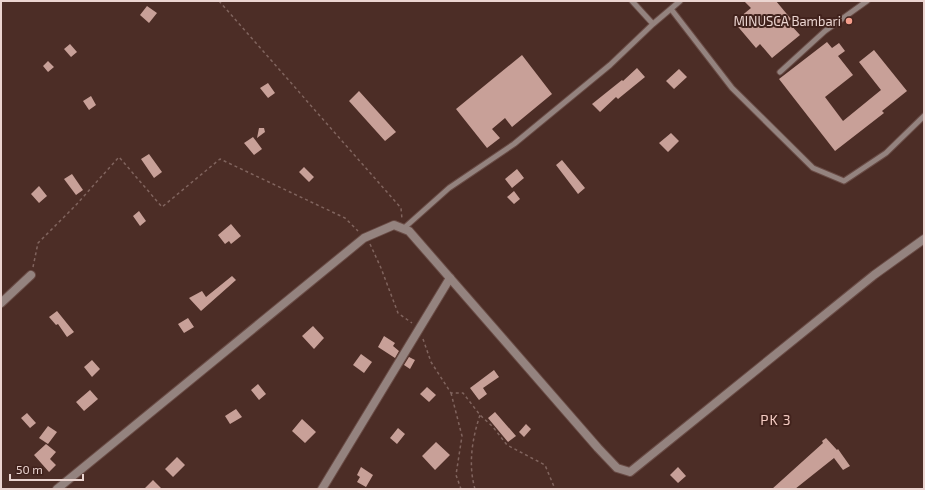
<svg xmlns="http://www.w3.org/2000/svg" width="925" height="490" font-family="'Exo 2',sans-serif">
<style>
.building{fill:#c8a098}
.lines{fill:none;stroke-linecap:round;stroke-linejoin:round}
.service-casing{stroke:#694b45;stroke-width:7}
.minor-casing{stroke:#694b45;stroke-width:10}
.tertiary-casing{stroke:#694b45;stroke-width:10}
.path{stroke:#80645e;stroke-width:1.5;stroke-dasharray:3 3;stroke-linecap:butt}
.service{stroke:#94837f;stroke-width:5}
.minor{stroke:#94837f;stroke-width:8}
.tertiary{stroke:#94837f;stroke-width:8}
.poi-dot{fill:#f49d8b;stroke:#41221c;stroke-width:1.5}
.labels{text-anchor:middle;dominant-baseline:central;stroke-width:4;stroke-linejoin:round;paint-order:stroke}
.poi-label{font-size:13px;fill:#ebd5d1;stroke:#41221c;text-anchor:end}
.neighbourhood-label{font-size:14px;letter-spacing:1px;fill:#f4cbc2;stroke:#41221c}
</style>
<rect width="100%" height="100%" fill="#4c2d26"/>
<path class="building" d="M 744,1 L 776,1 L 791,19 L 788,22 L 800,35 L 772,58 L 760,44 L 756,48 L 734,22 L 751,8 Z
M 147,6 L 157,13 L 149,23 L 140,15 Z
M 827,42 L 832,48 L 839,43 L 845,51 L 838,56 L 853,75 L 825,97 L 843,121 L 881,90 L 859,62 L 874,50 L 907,91 L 882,111 L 884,113 L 835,151 L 779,79 Z
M 70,44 L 77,52 L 71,57 L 64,49 Z
M 522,55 L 552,94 L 512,127 L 505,118 L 492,129 L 500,138 L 487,148 L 456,109 Z
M 48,61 L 54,67 L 48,72 L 43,66 Z
M 637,68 L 645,77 L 618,99 L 616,97 L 600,112 L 592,104 L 622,80 L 623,81 Z
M 679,69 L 687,77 L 674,89 L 666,81 Z
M 268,83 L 275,93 L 268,98 L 260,88 Z
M 359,91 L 396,132 L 385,141 L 349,101 Z
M 91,96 L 96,105 L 89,110 L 83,101 Z
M 259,128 L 264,128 L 265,132 L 257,138 Z
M 671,133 L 679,141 L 668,152 L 659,143 Z
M 253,137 L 262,149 L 254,155 L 244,143 Z
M 149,154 L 162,172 L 154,178 L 141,159 Z
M 562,160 L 585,188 L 578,194 L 556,165 Z
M 304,167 L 314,177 L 309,182 L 299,172 Z
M 517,169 L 524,178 L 512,188 L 505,179 Z
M 72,174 L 83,190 L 76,195 L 64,179 Z
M 39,186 L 47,196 L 39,203 L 31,194 Z
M 514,191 L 520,199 L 514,204 L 507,197 Z
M 139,211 L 146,221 L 140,226 L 133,216 Z
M 231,224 L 241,236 L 231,244 L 229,241 L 225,244 L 218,235 Z
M 232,276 L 236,280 L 201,311 L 189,298 L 202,291 L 206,297 Z
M 57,311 L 74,332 L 67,337 L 58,324 L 56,325 L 49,317 Z
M 188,318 L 194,327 L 184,333 L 178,324 Z
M 313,326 L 324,338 L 314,349 L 302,336 Z
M 384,336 L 395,343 L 393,346 L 399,351 L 395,358 L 378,347 Z
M 361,354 L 372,362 L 364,373 L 353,365 Z
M 409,357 L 415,360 L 410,369 L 404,365 Z
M 92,360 L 100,369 L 92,377 L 84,367 Z
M 494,370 L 499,377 L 483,388 L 487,394 L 479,400 L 470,388 Z
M 258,384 L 266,394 L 259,400 L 251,390 Z
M 427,387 L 436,395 L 429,402 L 420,394 Z
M 90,390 L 98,399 L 84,411 L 76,402 Z
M 236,409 L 242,417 L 230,424 L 225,416 Z
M 495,412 L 516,436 L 508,442 L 488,418 Z
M 27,413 L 36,423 L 30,428 L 21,418 Z
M 302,419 L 316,432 L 305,443 L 292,431 Z
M 526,424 L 531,429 L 524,437 L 519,432 Z
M 48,426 L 57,432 L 48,444 L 39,438 Z
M 398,428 L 405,434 L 397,444 L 390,438 Z
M 826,438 L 837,450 L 838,449 L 850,466 L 843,470 L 834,458 L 795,489 L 772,489 L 823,443 L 822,441 Z
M 436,442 L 450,455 L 435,470 L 422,456 Z
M 46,444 L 56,452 L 50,459 L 56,465 L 49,472 L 34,455 Z
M 177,457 L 185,465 L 173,477 L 165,469 Z
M 361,467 L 373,475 L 366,487 L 357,482 L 360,477 L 357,475 Z
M 678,467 L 686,476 L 678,483 L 670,475 Z
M 153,480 L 162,489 L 144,489 Z"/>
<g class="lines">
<defs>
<path id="service" d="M 671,9 L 732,88 L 813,168 L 844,181 L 886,153 L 924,116
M 653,24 L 680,1
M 780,72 L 825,31 L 867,1
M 403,229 L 449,188 L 514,144 L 610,65 L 653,24 L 632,1"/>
<path id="minor" d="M 1,303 L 31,275
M 322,489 L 450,278"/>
<path id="tertiary" d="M 57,489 L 364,238 L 394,225 L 409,231 L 598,448 L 617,468 L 630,472 L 874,275 L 924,239"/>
</defs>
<use href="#service" class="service-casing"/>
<use href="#minor" class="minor-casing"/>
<use href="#tertiary" class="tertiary-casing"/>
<path class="path" d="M 219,1 L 401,208 L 402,219
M 370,244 L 381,268 L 398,313 L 412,323
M 33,267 L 38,243 L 75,206 L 119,157 L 162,207 L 220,159 L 345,218 L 358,231
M 423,339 L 431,362 L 451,393 L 463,393 L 480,415 L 493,427 L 507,445 L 545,465 L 555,489
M 451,393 L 462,436 L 456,475 L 461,489
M 475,489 C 468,465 472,439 480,415"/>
<use href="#service" class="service"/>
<use href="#minor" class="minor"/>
<use href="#tertiary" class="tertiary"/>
</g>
<circle class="poi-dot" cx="849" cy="21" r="4"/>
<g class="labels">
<g class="poi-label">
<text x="841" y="21">MINUSCA Bambari</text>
</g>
<g class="neighbourhood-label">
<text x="776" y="419">PK 3</text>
</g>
</g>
<rect width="925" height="490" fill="none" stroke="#ebd5d1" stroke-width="4"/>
<path d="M10 474v6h73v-6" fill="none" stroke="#ebd5d1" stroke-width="2"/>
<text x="16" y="474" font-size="12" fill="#ebd5d1" stroke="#41221c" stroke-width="3" paint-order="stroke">50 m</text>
</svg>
